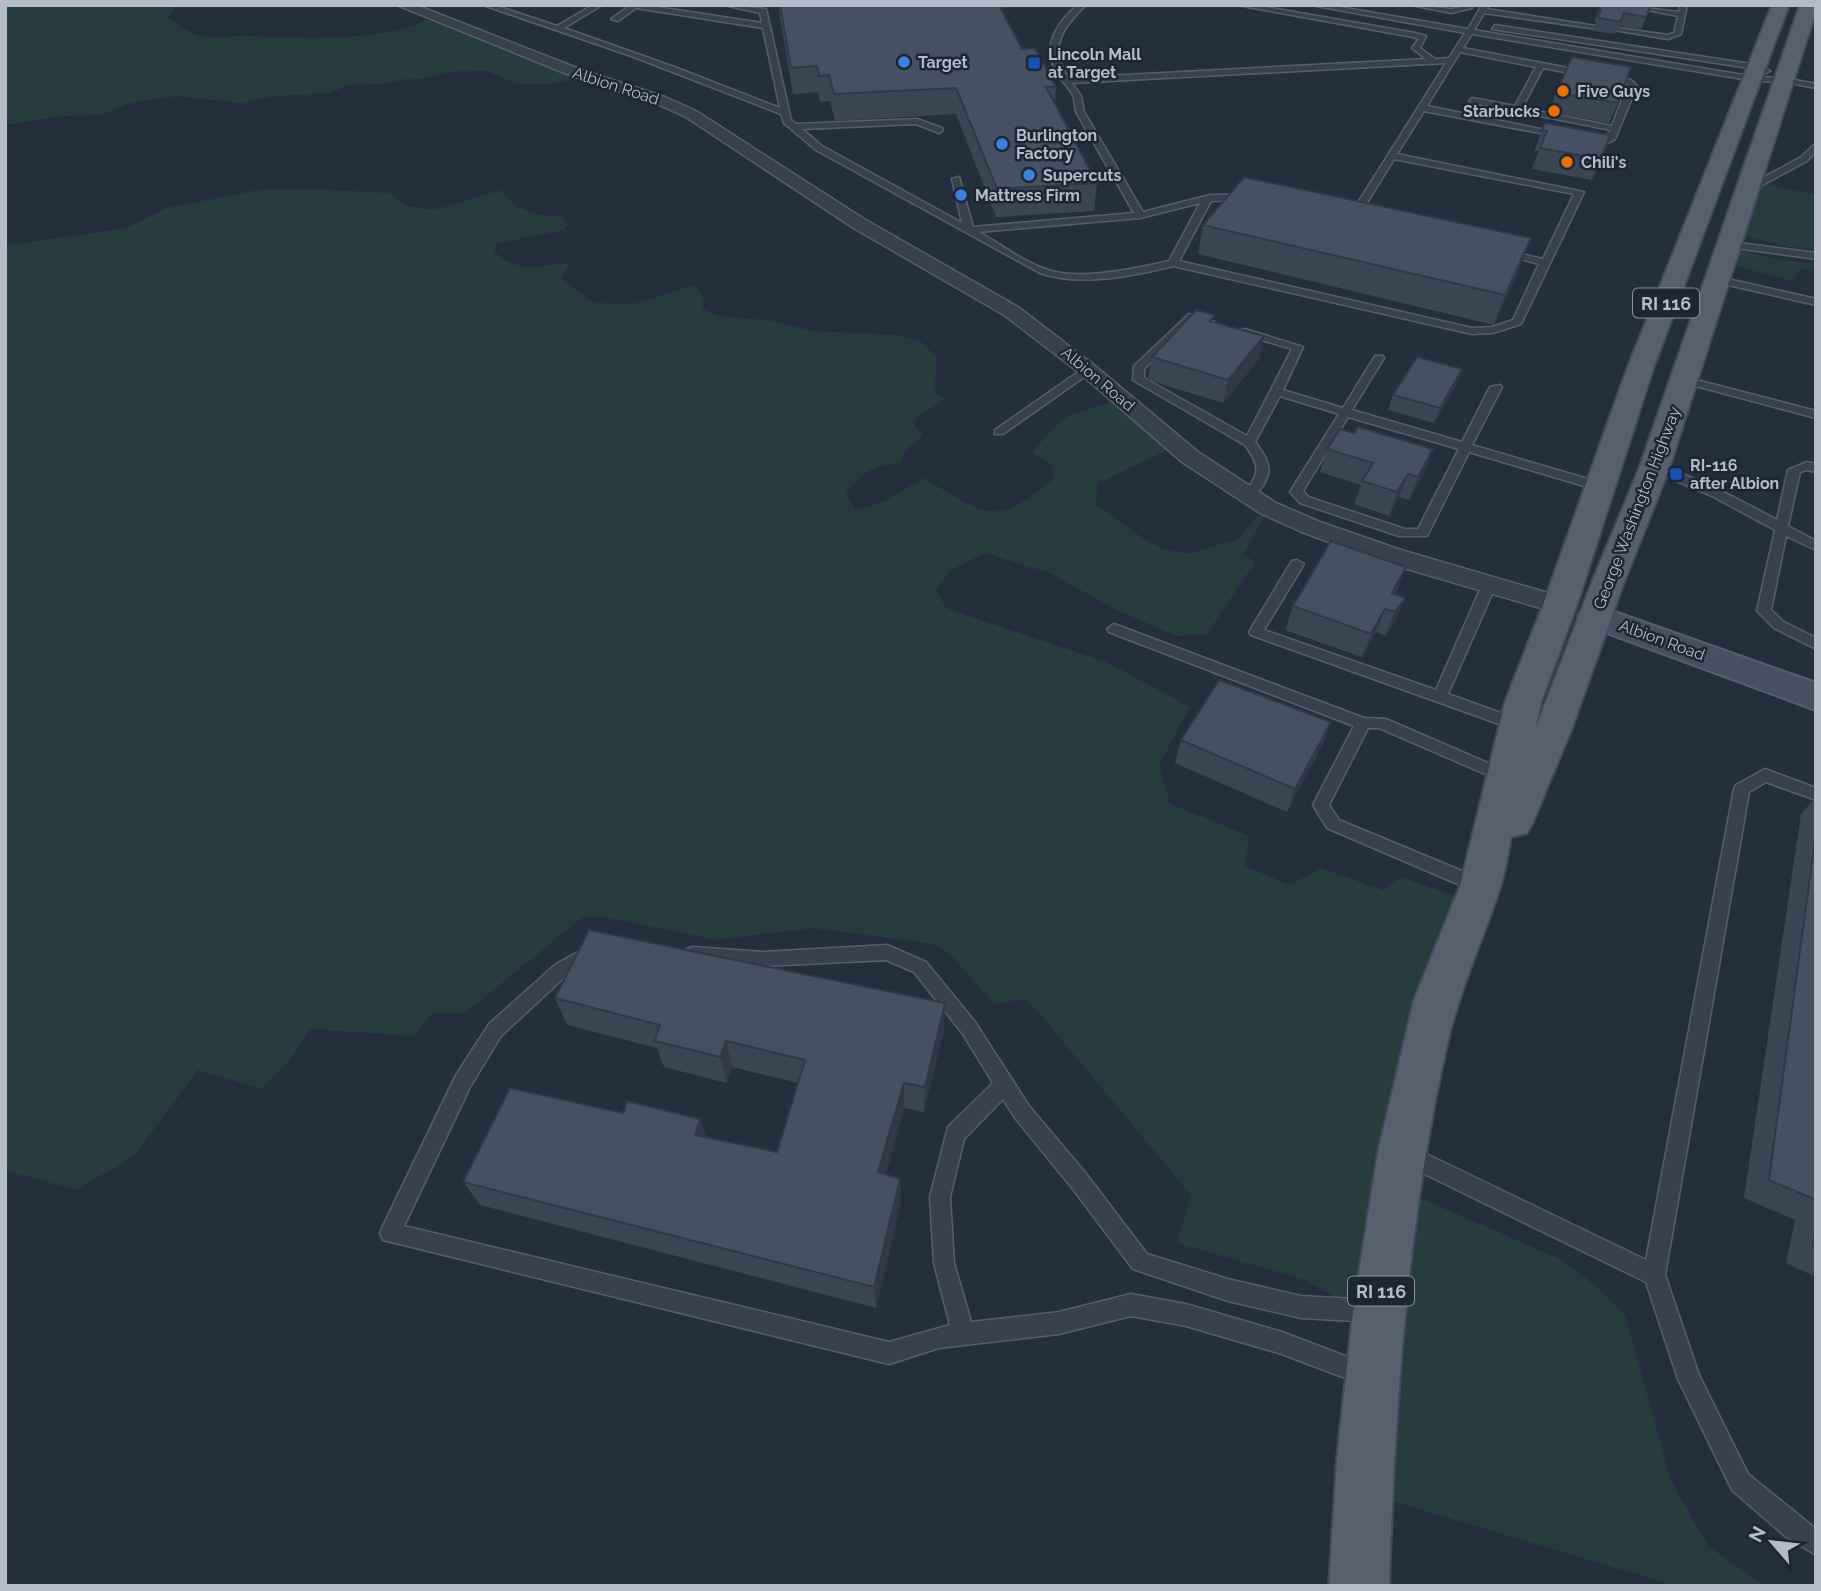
<svg xmlns="http://www.w3.org/2000/svg" width="1821" height="1591" font-family="Raleway,sans-serif">
<style>
.green{fill:#263c3f}
.lines{fill:none;stroke-linecap:round;stroke-linejoin:round}
.lane-casing{stroke:#565f6c;stroke-width:3}
.street-casing{stroke:#565f6c;stroke-width:3}
.secondary-casing{stroke:#565f6c;stroke-width:4}
.primary-casing{stroke:#414a57;stroke-width:4}
.lane{fill:#38414e;fill-rule:evenodd}
.street{fill:#38414e;fill-rule:evenodd}
.secondary{fill:#465061;fill-rule:evenodd}
.primary{fill:#56606e;fill-rule:evenodd}
.wall{fill:#3b4654}
.shaded-wall{fill:#303945}
.building{fill:#455162;stroke:#303945;stroke-width:2}
.shop-dot{fill:#3f7fe0;stroke:#1d2633;stroke-width:2.5}
.transit-dot{fill:#1a4fb4;stroke:#1d2633;stroke-width:2.5}
.food-dot{fill:#e8710a;stroke:#1d2633;stroke-width:2.5}
.labels{text-anchor:middle;dominant-baseline:central;stroke-width:5;stroke-linejoin:round;paint-order:stroke}
.far-poi-label{font-size:16px;font-weight:bold;fill:#b4bcc9;stroke:#1d2633;text-anchor:start}
.far-street-label{font-size:16px;fill:#b4bcc9;stroke:#1d2633}
.shield{fill:#1d2633;stroke:#878f9c;stroke-width:2}
.shield-label{font-size:18px;font-weight:bold;fill:#b4bcc9}
</style>
<rect width="100%" height="100%" fill="#242f3e"/>
<path class="green" d="M 5,5 L 178,5 L 168,17 C 181,28 193,35 211,38 C 223,39 236,35 248,36 C 296,39 393,43 433,16 L 591,77 L 550,84 L 517,84 L 487,71 L 458,70 L 424,79 L 410,78 L 384,84 L 350,85 L 328,93 L 276,96 L 241,103 L 177,96 L 130,103 L 102,115 L 63,116 L 5,125 Z
M 1757,182 L 1816,195 L 1816,249 L 1790,247 L 1739,235 Z
M 312,189 L 389,193 L 408,206 L 435,210 L 500,190 C 520,214 533,214 563,217 L 567,224 L 564,230 L 495,244 L 495,252 C 516,274 541,265 570,263 L 561,279 L 594,303 L 634,304 L 694,285 L 704,297 L 702,309 L 724,317 L 768,320 L 812,331 L 897,335 L 920,341 L 937,358 L 934,391 L 944,399 L 915,419 L 915,427 L 924,435 L 905,451 L 901,463 C 873,466 863,471 846,493 L 855,510 L 885,501 L 924,478 C 985,515 996,529 1054,478 L 1052,465 L 1032,452 L 1059,422 L 1070,415 L 1121,399 L 1173,447 L 1098,483 L 1095,504 L 1147,541 L 1163,549 L 1188,554 L 1238,539 L 1265,507 L 1268,511 L 1243,554 L 1255,562 L 1207,634 L 1177,636 L 1116,610 L 1050,573 L 985,553 L 952,569 L 936,589 L 946,608 L 1108,663 L 1190,707 L 1159,765 L 1170,804 L 1249,836 L 1244,866 L 1291,885 L 1320,868 L 1383,890 L 1401,877 L 1470,902 L 1400,1189 L 1560,1259 L 1600,1289 L 1625,1314 L 1671,1481 L 1708,1546 L 1765,1586 L 1676,1586 L 1362,1492 L 1380,1321 L 1303,1279 L 1177,1243 L 1191,1195 L 1034,1007 L 1023,999 L 994,1004 L 949,953 L 935,944 L 813,928 L 716,940 L 606,917 L 583,917 L 465,1013 L 433,1013 L 414,1036 L 311,1029 L 286,1064 L 262,1089 L 198,1070 L 134,1156 L 76,1190 L 5,1170 L 5,242 L 16,244 L 127,228 L 167,208 L 259,190 Z
M 1735,249 L 1781,260 L 1816,264 L 1816,272 L 1801,269 L 1791,281 L 1730,264 Z"/>
<g class="lines">
<defs>
<path id="lane" d="M 483,5 L 494,5 L 557,26 L 593,5 L 602,5 L 564,28 L 677,68 L 780,108 L 763,28 L 636,8 L 618,21 L 611,19 L 631,5 L 644,5 L 762,23 L 760,13 L 724,5 L 766,9 L 791,120 L 796,124 L 917,119 L 942,128 L 943,130 L 939,133 L 916,124 L 802,129 L 822,146 L 962,223 L 952,179 L 959,177 L 973,227 L 1134,213 L 1076,112 C 1075,107 1075,101 1073,95 C 1069,87 1061,81 1057,73 C 1041,47 1057,22 1078,5 L 1086,5 C 1064,26 1046,49 1069,78 L 1426,59 L 1412,48 L 1419,39 L 1413,37 L 1237,5 L 1254,5 L 1415,33 L 1426,36 L 1420,48 L 1435,59 L 1449,58 L 1465,33 L 1311,5 L 1328,5 L 1468,29 L 1482,5 L 1489,5 L 1487,9 L 1602,27 L 1598,29 L 1484,13 L 1474,30 L 1755,77 L 1784,78 L 1816,84 L 1816,88 L 1784,82 L 1755,81 L 1472,34 L 1463,48 L 1631,80 L 1637,86 L 1615,139 C 1607,145 1597,143 1587,141 L 1587,137 L 1605,138 L 1611,130 L 1520,112 L 1514,118 L 1510,116 L 1513,111 L 1469,102 L 1472,98 L 1515,106 L 1536,67 L 1460,52 L 1427,106 L 1565,134 L 1561,137 L 1424,111 L 1397,154 L 1584,192 L 1521,324 L 1493,333 L 1472,334 L 1173,266 C 1133,276 1081,287 1040,273 L 816,150 L 784,123 L 781,114 L 634,57 ZM 1446,63 L 1347,220 L 1355,222 L 1394,159 L 1574,194 L 1543,259 L 1504,250 L 1499,253 L 1539,264 L 1513,320 L 1492,327 L 1472,328 L 1179,261 L 1211,201 L 1249,200 L 1254,197 L 1249,194 L 1210,195 L 1143,212 L 1084,112 L 1081,96 L 1072,83 ZM 1543,68 L 1628,84 L 1612,126 L 1522,108 ZM 1200,203 L 1169,261 C 1139,268 1086,279 1056,272 C 1028,266 1004,246 979,232 L 1140,218 Z
M 1411,5 L 1451,9 L 1468,6 L 1472,8 L 1451,13 Z
M 1621,5 L 1679,12 L 1680,5 L 1687,5 L 1681,34 L 1668,39 L 1614,30 L 1618,28 L 1668,35 L 1674,33 L 1678,16 Z
M 1495,25 L 1758,65 L 1770,71 L 1766,73 L 1756,69 L 1492,29 Z
M 1816,143 L 1816,151 L 1807,161 L 1751,191 L 1743,189 L 1801,157 Z
M 1731,242 L 1816,253 L 1816,259 L 1728,247 L 1726,245 Z
M 1719,277 L 1816,299 L 1816,305 L 1715,282 L 1714,280 Z
M 1189,314 L 1215,322 L 1210,325 L 1191,321 L 1144,369 L 1144,378 L 1247,436 L 1292,349 L 1241,334 L 1241,330 L 1245,329 L 1303,347 L 1283,390 L 1343,408 L 1375,356 L 1383,356 L 1384,358 L 1352,410 L 1462,442 L 1490,387 L 1500,385 L 1502,387 L 1472,445 L 1602,483 L 1604,486 L 1602,489 L 1594,489 L 1469,452 L 1427,536 L 1399,536 L 1300,503 L 1290,492 L 1339,414 L 1280,396 L 1255,442 C 1275,468 1272,475 1252,500 L 1244,500 L 1242,497 C 1258,474 1263,469 1245,445 L 1133,380 L 1134,366 ZM 1348,417 L 1459,449 L 1418,529 L 1405,529 L 1308,497 L 1303,491 Z
M 1084,368 L 1094,370 L 1003,434 L 995,434 L 995,430 Z
M 1685,377 L 1816,411 L 1816,418 L 1681,382 L 1681,378 Z
M 1807,462 L 1816,464 L 1816,472 L 1807,470 L 1800,472 L 1788,526 L 1816,541 L 1816,550 L 1786,536 L 1771,610 L 1784,622 L 1816,638 L 1816,649 L 1774,628 L 1757,611 L 1775,530 L 1712,496 L 1648,469 L 1654,465 C 1698,477 1738,499 1777,520 L 1788,470 Z
M 1297,560 L 1304,564 L 1264,630 L 1436,690 L 1482,585 L 1484,582 L 1494,582 L 1496,585 L 1448,694 L 1523,721 L 1525,725 L 1523,729 L 1513,729 L 1251,635 L 1249,632 L 1292,561 Z
M 1114,624 L 1364,718 L 1386,719 L 1511,773 L 1514,777 L 1506,783 L 1379,728 L 1368,728 L 1329,805 L 1339,820 L 1486,881 L 1488,886 L 1486,891 L 1480,893 L 1474,891 L 1327,828 L 1313,805 L 1354,726 L 1109,632 L 1107,629 Z
M 1765,769 L 1816,788 L 1816,800 L 1766,782 L 1749,792 L 1665,1275 L 1699,1375 L 1748,1474 L 1816,1529 L 1816,1555 L 1785,1536 L 1732,1490 L 1678,1379 L 1646,1282 L 1400,1162 L 1397,1155 L 1400,1148 L 1407,1146 L 1414,1148 L 1646,1260 L 1734,789 L 1736,785 Z
M 591,945 L 597,947 L 600,952 L 597,957 L 568,974 L 501,1036 L 470,1087 L 404,1226 L 889,1342 L 950,1325 L 934,1263 L 930,1197 L 948,1127 L 993,1083 L 963,1034 L 914,972 L 886,960 L 763,966 L 693,961 L 687,959 L 684,954 L 687,949 L 693,947 L 763,952 L 887,945 L 926,962 L 975,1022 L 1029,1106 L 1087,1175 L 1147,1254 L 1228,1279 L 1301,1296 L 1373,1300 L 1381,1303 L 1384,1311 L 1381,1319 L 1373,1322 L 1301,1318 L 1228,1301 L 1133,1269 L 1073,1189 L 1015,1118 L 1003,1099 L 964,1139 L 950,1197 L 954,1263 L 971,1322 L 1059,1312 L 1131,1294 L 1186,1304 L 1282,1332 L 1374,1367 L 1377,1375 L 1374,1383 L 1366,1386 L 1282,1354 L 1186,1326 L 1131,1316 L 1059,1334 L 939,1348 L 889,1364 L 383,1240 L 380,1233 L 383,1226 L 456,1075 L 489,1024 L 556,964 Z"/>
<path id="street" d="M 397,5 L 416,5 L 582,70 L 665,97 L 696,111 L 864,219 L 1018,307 L 1095,366 L 1198,452 L 1276,503 L 1320,522 L 1401,550 L 1569,599 L 1573,605 L 1569,611 L 1560,614 L 1551,611 L 1383,562 L 1302,532 L 1260,513 L 1182,462 L 1081,374 L 1004,315 L 852,227 L 686,117 L 655,103 L 572,76 Z"/>
<path id="secondary" d="M 1595,605 L 1816,683 L 1816,710 L 1583,624 L 1578,616 L 1583,608 Z"/>
<path id="primary" d="M 1772,5 L 1789,5 L 1653,369 L 1577,605 L 1541,702 L 1535,730 L 1592,582 L 1639,469 L 1800,5 L 1816,5 L 1816,11 L 1669,469 L 1624,582 L 1572,728 L 1533,822 L 1527,833 L 1511,837 C 1508,854 1505,872 1500,888 C 1482,942 1458,993 1446,1049 C 1407,1225 1395,1406 1389,1586 L 1329,1586 L 1337,1459 L 1353,1311 L 1378,1152 L 1414,1000 L 1460,886 L 1505,702 L 1543,605 L 1627,369 Z"/>
</defs>
<use href="#lane" class="lane-casing"/>
<use href="#street" class="street-casing"/>
<use href="#secondary" class="secondary-casing"/>
<use href="#primary" class="primary-casing"/>
<use href="#lane" class="lane"/>
<use href="#street" class="street"/>
<use href="#secondary" class="secondary"/>
<use href="#primary" class="primary"/>
</g>
<path class="wall" d="M 779,5 L 1034,5 L 1000,8 L 1022,49 L 1056,87 L 1055,104 L 1097,183 L 1094,211 L 996,217 L 956,114 L 835,121 L 830,101 L 820,102 L 818,92 L 793,94 L 780,18 Z
M 1601,5 L 1651,5 L 1641,29 L 1619,26 L 1615,34 L 1593,31 L 1596,22 L 1594,22 Z
M 1556,93 L 1618,103 L 1609,123 L 1549,113 Z
M 1545,123 L 1601,159 L 1592,180 L 1532,169 L 1539,151 L 1534,151 Z
M 1203,225 L 1531,238 L 1520,267 L 1494,325 L 1198,254 Z
M 1214,322 L 1259,359 L 1223,403 L 1148,380 L 1152,357 Z
M 1462,369 L 1456,385 L 1434,423 L 1388,410 L 1393,395 Z
M 1354,433 L 1433,449 L 1424,472 L 1409,500 L 1399,497 L 1389,516 L 1354,504 L 1361,485 L 1320,472 L 1327,449 Z
M 1406,567 L 1395,594 L 1405,598 L 1395,622 L 1385,636 L 1376,632 L 1362,657 L 1285,630 L 1293,606 Z
M 1331,722 L 1322,745 L 1287,812 L 1175,763 L 1181,740 Z
M 1816,797 L 1816,1277 L 1786,1263 L 1795,1220 L 1744,1198 L 1801,814 Z
M 555,998 L 944,1030 L 924,1112 L 904,1108 L 886,1174 L 900,1179 L 901,1202 L 876,1308 L 480,1205 L 463,1182 L 623,1113 L 700,1119 L 706,1137 L 777,1152 L 798,1083 L 732,1067 L 727,1083 L 664,1067 L 657,1048 L 567,1025 Z"/>
<path class="shaded-wall" d="M 1531,238 L 1520,267 L 1494,325 L 1505,295 Z
M 1264,336 L 1259,359 L 1223,403 L 1228,380 Z
M 1462,369 L 1456,385 L 1434,423 L 1440,408 Z
M 1433,449 L 1424,472 L 1409,500 L 1418,477 Z
M 1408,474 L 1399,497 L 1389,516 L 1397,492 Z
M 1406,567 L 1397,591 L 1386,609 L 1392,593 Z
M 1405,598 L 1395,622 L 1385,636 L 1395,612 Z
M 1385,609 L 1376,632 L 1362,657 L 1371,634 Z
M 1331,722 L 1322,745 L 1287,812 L 1295,789 Z
M 945,1003 L 944,1030 L 924,1112 L 925,1087 Z
M 726,1041 L 732,1067 L 727,1083 L 720,1057 Z
M 904,1083 L 904,1108 L 880,1196 L 878,1172 Z
M 700,1119 L 708,1143 L 695,1135 Z
M 900,1179 L 901,1202 L 876,1308 L 874,1287 Z"/>
<path class="building" d="M 780,5 L 999,5 L 1022,49 L 1035,48 L 1056,87 L 1046,87 L 1097,183 L 997,189 L 956,88 L 834,94 L 829,75 L 819,76 L 817,66 L 791,68 Z
M 1601,5 L 1651,5 L 1646,17 L 1624,13 L 1620,22 L 1598,18 L 1601,10 L 1599,10 Z
M 1572,57 L 1631,67 L 1618,103 L 1556,93 Z
M 1545,123 L 1610,135 L 1601,159 L 1540,148 L 1547,131 L 1542,130 Z
M 1244,177 L 1531,238 L 1505,295 L 1203,225 Z
M 1196,310 L 1215,315 L 1210,321 L 1264,336 L 1228,380 L 1152,357 Z
M 1417,357 L 1462,369 L 1440,408 L 1393,395 Z
M 1358,427 L 1433,449 L 1418,477 L 1408,474 L 1397,492 L 1362,481 L 1373,463 L 1327,449 L 1340,429 L 1354,433 Z
M 1331,541 L 1406,567 L 1392,593 L 1405,598 L 1395,612 L 1385,609 L 1371,634 L 1293,606 Z
M 1219,680 L 1331,722 L 1295,789 L 1181,740 Z
M 1816,832 L 1816,1200 L 1769,1180 Z
M 589,930 L 945,1003 L 925,1087 L 904,1083 L 878,1172 L 900,1179 L 874,1287 L 463,1182 L 510,1088 L 623,1113 L 627,1101 L 700,1119 L 695,1135 L 777,1152 L 805,1060 L 726,1041 L 720,1057 L 655,1041 L 660,1025 L 555,998 Z
M 1816,1231 L 1816,1248 L 1812,1247 Z"/>
<g class="shop-dot">
<circle cx="904" cy="62" r="7"/>
<circle cx="1002" cy="144" r="7"/>
<circle cx="1029" cy="175" r="7"/>
<circle cx="961" cy="195" r="7"/>
</g>
<g class="transit-dot">
<rect x="1027" y="56" width="14" height="14" rx="3.5"/>
<rect x="1669" y="467" width="14" height="14" rx="3.5"/>
</g>
<g class="food-dot">
<circle cx="1563" cy="91" r="7"/>
<circle cx="1554" cy="111" r="7"/>
<circle cx="1567" cy="162" r="7"/>
</g>
<g class="labels">
<g class="far-poi-label">
<text x="1048" y="54">Lincoln Mall<tspan x="1048" dy="18">at Target</tspan></text>
<text x="918" y="62">Target</text>
<text x="1577" y="91">Five Guys</text>
<text x="1540" y="111" text-anchor="end">Starbucks</text>
<text x="1016" y="135">Burlington<tspan x="1016" dy="18">Factory</tspan></text>
<text x="1581" y="162">Chili's</text>
<text x="1043" y="175">Supercuts</text>
<text x="975" y="195">Mattress Firm</text>
<text x="1690" y="465">RI-116<tspan x="1690" dy="18">after Albion</tspan></text>
</g>
<g class="far-street-label">
<text transform="translate(616 86) rotate(18)">Albion Road</text>
<text transform="translate(1098 379) rotate(40)">Albion Road</text>
<text transform="translate(1637 508) rotate(-69)">George Washington Highway</text>
<text transform="translate(1662 640) rotate(20)">Albion Road</text>
</g>
<g class="shield">
<rect x="1633" y="288.5" width="66" height="29" rx="5"/>
<rect x="1348" y="1276.5" width="66" height="29" rx="5"/>
</g>
<g class="shield-label">
<text x="1666" y="303">RI 116</text>
<text x="1381" y="1291">RI 116</text>
</g>
</g>
<rect width="1821" height="1591" fill="none" stroke="#b4bcc9" stroke-width="14"/>
<g transform="translate(1772 1542) rotate(298)" stroke="#1d2633" stroke-width="5" paint-order="stroke">
<path d="M0-5L12 26L0 18L-12 26Z" fill="#b4bcc9"/>
<text y="-10" font-size="19" font-weight="bold" text-anchor="middle" fill="#b4bcc9">N</text>
</g>
</svg>
